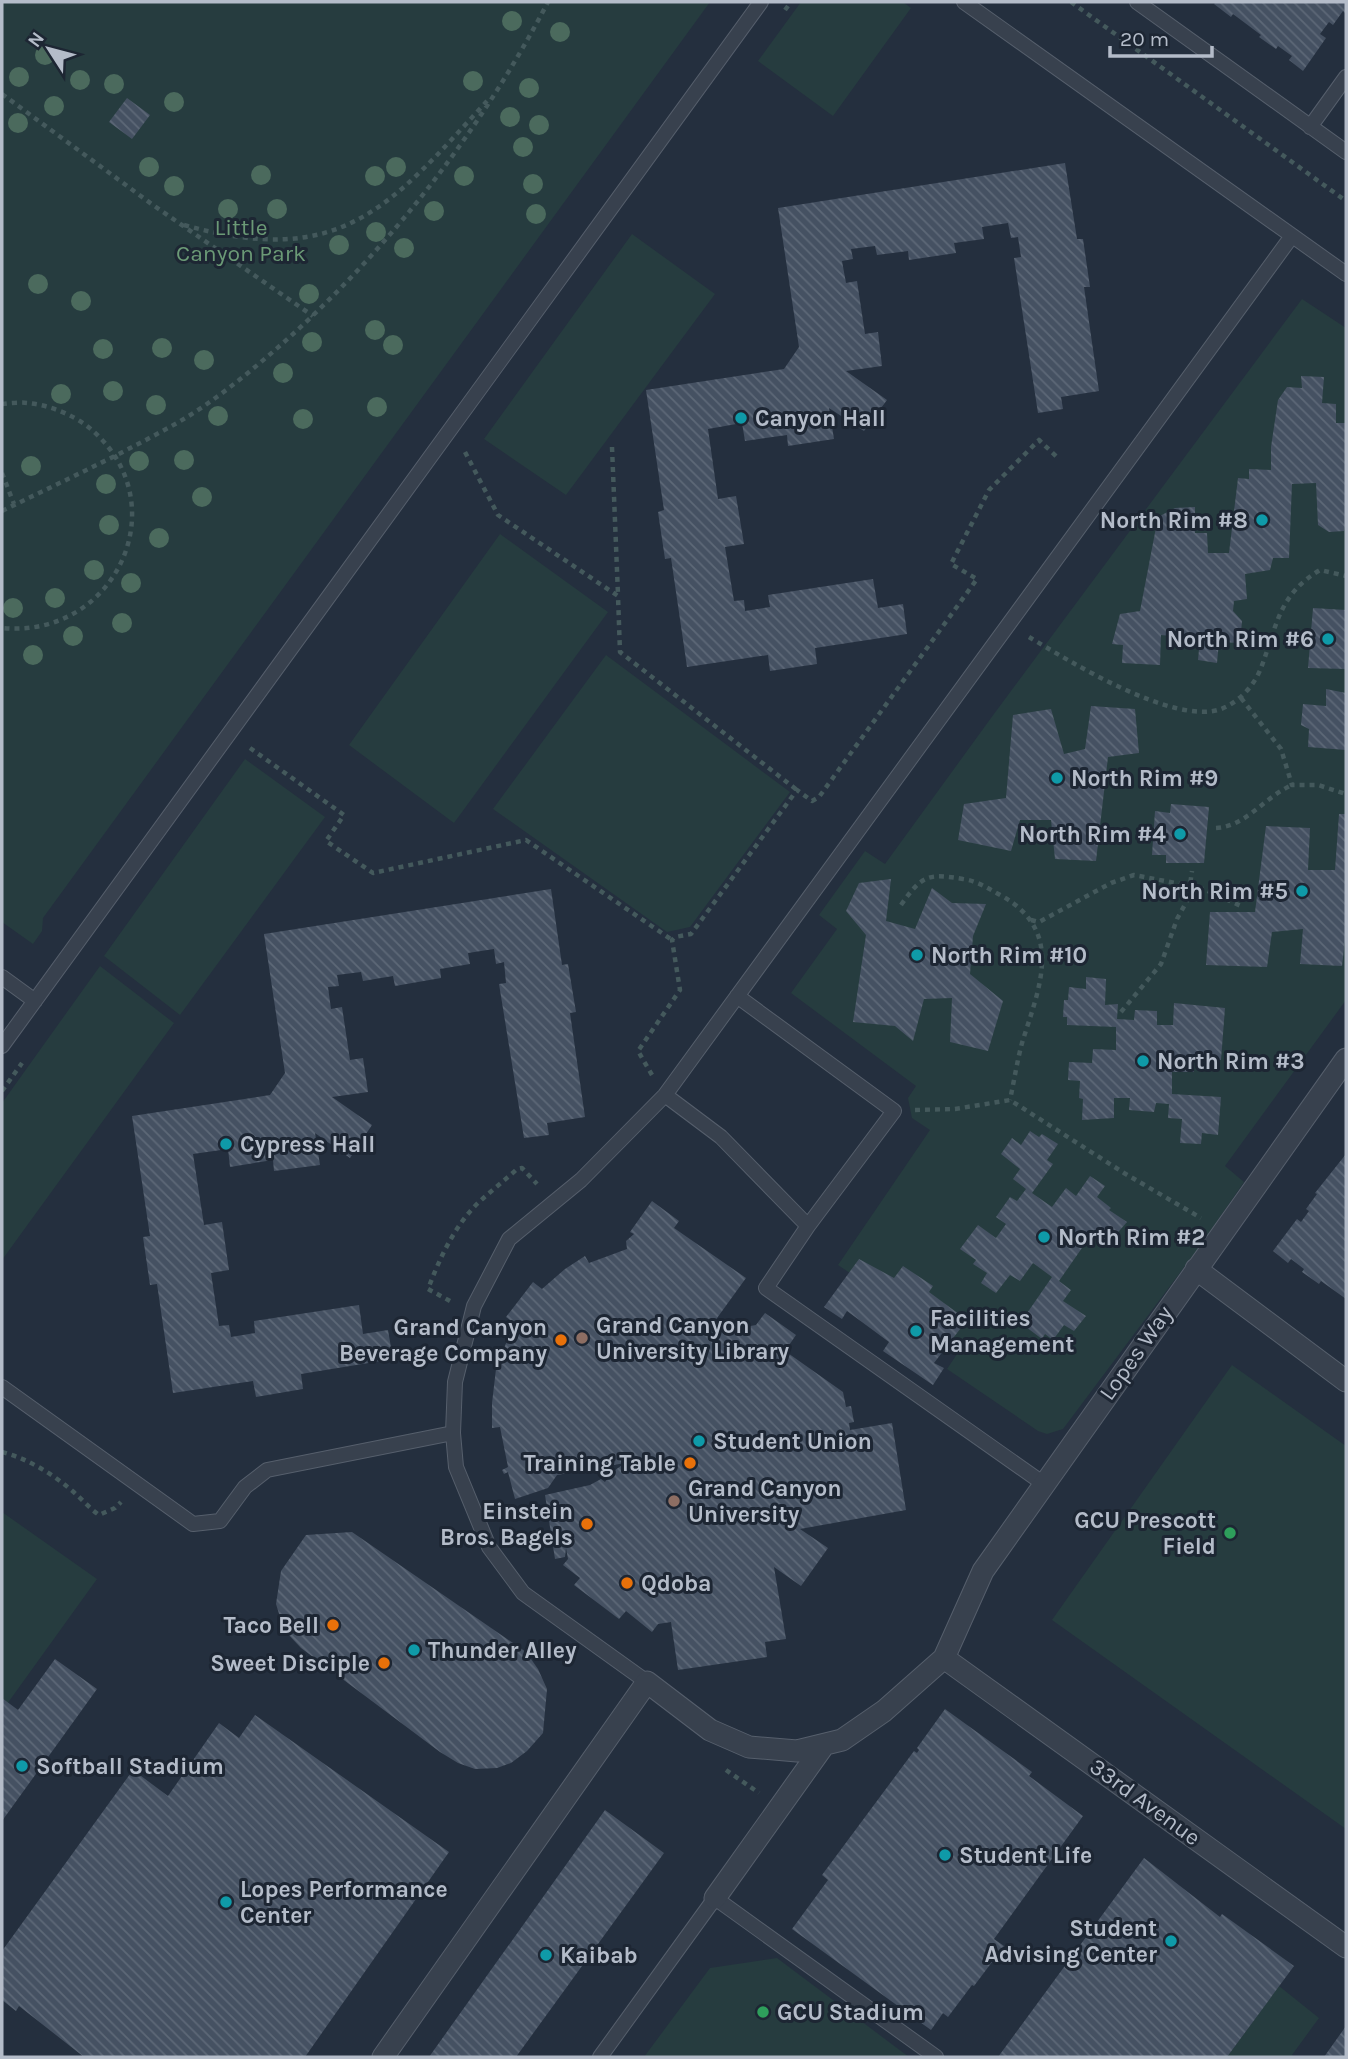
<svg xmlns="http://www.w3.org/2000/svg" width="1348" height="2059" font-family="Karla,sans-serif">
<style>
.green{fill:#263c3f}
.building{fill:url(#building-back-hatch)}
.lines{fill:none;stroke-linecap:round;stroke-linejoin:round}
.service-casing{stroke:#565f6c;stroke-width:16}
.pedestrian-casing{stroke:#565f6c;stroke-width:23}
.path{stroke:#44595c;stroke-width:4.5;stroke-dasharray:5 5;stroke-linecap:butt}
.service{stroke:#38414e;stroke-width:14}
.pedestrian{stroke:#38414e;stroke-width:21}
.tree{fill:#4b6a5d}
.culture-dot{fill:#0f9aa8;stroke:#1d2633;stroke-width:2.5}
.education-dot{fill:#8d6e63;stroke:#1d2633;stroke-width:2.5}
.food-dot{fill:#e8710a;stroke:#1d2633;stroke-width:2.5}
.leisure-dot{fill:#2e9e5b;stroke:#1d2633;stroke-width:2.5}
.labels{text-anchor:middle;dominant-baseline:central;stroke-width:6;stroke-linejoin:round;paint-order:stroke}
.park-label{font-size:23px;fill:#6b9a76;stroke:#1d2633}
.poi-label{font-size:23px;font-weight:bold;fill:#b4bcc9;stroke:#1d2633;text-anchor:start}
.street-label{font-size:23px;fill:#b4bcc9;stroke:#1d2633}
</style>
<defs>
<pattern id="building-back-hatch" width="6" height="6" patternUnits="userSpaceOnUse" patternTransform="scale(1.75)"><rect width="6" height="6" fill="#455162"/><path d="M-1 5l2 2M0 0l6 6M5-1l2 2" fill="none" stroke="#5d6877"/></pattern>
</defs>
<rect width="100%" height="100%" fill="#242f3e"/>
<path class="green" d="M 2,2 L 710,2 L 43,918 L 42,931 L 33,944 L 2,922 Z
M 801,2 L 903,2 L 911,8 L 833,116 L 758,61 Z
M 632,234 L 715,294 L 566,495 L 484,439 Z
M 1302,299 L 1346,328 L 1346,1000 L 1225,1166 L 1244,1182 L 1200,1246 L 1063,1429 L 1047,1434 L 1038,1431 L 947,1369 L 961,1348 L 838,1265 L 930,1130 L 912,1118 L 908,1098 L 916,1086 L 791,993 L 837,929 L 819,915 L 865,851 L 885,864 L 991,718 Z
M 500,534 L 608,612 L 454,823 L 349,745 Z
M 606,655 L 790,792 L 690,927 L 667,932 L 493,809 Z
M 245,759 L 325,817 L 180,1015 L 104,956 Z
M 100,966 L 174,1023 L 2,1260 L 2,1103 Z
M 1232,1365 L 1346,1446 L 1346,1829 L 1052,1620 Z
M 2,1512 L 97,1579 L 2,1711 Z
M 777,1958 L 909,2057 L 644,2057 L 710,1968 Z
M 1279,1986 L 1319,2018 L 1292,2055 L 1294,2057 L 1227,2057 Z"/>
<path class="building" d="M 1216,2 L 1346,2 L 1346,14 L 1343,11 L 1333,25 L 1329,22 L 1320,34 L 1326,38 L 1303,71 L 1289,60 L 1292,56 L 1278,46 L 1276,49 L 1259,37 L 1261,35 L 1233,14 L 1231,17 L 1214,4 Z
M 127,98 L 150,115 L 132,139 L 109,122 Z
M 1065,163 L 1077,239 L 1083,239 L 1090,287 L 1084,287 L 1099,391 L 1061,397 L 1063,409 L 1038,413 L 1014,258 L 1021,257 L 1018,237 L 1011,238 L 1008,223 L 982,227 L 984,239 L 954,243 L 956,253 L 909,260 L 908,251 L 877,255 L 875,246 L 851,249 L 853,259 L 842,261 L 846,283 L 857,281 L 865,334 L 878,332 L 882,366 L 846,371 L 887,400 L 864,431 L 829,408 L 834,439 L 788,446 L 787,435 L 745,441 L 742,423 L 708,429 L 718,499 L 736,496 L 744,544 L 725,547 L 734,601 L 744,600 L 745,611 L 770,607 L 768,595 L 873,579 L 878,608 L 903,604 L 907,634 L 815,648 L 817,664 L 770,671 L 768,655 L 687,667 L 671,558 L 665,559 L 658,512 L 664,510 L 646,390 L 784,369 L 799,347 L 778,208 Z
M 1301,376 L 1324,377 L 1322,403 L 1336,404 L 1336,423 L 1346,423 L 1346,520 L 1344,531 L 1329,532 L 1318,525 L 1316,483 L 1292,484 L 1289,558 L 1273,558 L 1270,570 L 1245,574 L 1247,599 L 1234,601 L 1233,611 L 1242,621 L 1240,643 L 1219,642 L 1217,663 L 1198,660 L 1200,639 L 1161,635 L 1160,665 L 1122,663 L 1123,645 L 1112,644 L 1120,614 L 1140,611 L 1158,517 L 1175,508 L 1195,507 L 1195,533 L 1207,533 L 1208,553 L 1229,553 L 1238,478 L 1249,479 L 1249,469 L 1271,470 L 1271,447 L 1278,400 L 1287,387 L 1302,388 Z
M 1313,608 L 1346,610 L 1346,669 L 1308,668 Z
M 1326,689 L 1346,693 L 1346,750 L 1308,747 L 1309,729 L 1301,725 L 1303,704 L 1326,706 Z
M 1091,706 L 1135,709 L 1139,753 L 1108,757 L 1096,861 L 1055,859 L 1051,820 L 1020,820 L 1011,851 L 958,840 L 964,804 L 1006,798 L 1013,715 L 1051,709 L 1064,754 L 1085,749 Z
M 1171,804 L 1209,807 L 1204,863 L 1166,863 L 1166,855 L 1152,855 L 1155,811 L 1170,813 Z
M 1339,814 L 1346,814 L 1346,932 L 1342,966 L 1300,964 L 1303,929 L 1272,932 L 1267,967 L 1206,965 L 1210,912 L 1255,912 L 1266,826 L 1310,828 L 1308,870 L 1335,870 Z
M 891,879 L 886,921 L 915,929 L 932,888 L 952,903 L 986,904 L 973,936 L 970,974 L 1003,1001 L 988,1051 L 950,1042 L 952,998 L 924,999 L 913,1041 L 895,1026 L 853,1022 L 866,935 L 846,911 L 859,883 Z
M 551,889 L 562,965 L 568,964 L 576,1012 L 570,1013 L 585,1117 L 547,1123 L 549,1135 L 524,1138 L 499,984 L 506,983 L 504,962 L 496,964 L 494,949 L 468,953 L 470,964 L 440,969 L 441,978 L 395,986 L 393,976 L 363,981 L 361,972 L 337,975 L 339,986 L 328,987 L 331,1009 L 342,1007 L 350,1060 L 363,1058 L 368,1092 L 332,1097 L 372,1125 L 350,1158 L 315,1133 L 320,1165 L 274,1171 L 273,1160 L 230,1167 L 228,1149 L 193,1154 L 204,1225 L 222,1222 L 229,1270 L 211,1273 L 219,1326 L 229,1325 L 231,1337 L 255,1333 L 254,1321 L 359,1305 L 363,1334 L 388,1330 L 393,1359 L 301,1374 L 303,1389 L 256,1397 L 253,1381 L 173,1393 L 157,1284 L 150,1285 L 143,1237 L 150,1236 L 132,1116 L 270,1095 L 285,1073 L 264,934 Z
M 1086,977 L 1106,979 L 1105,1005 L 1118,1004 L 1117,1019 L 1134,1020 L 1135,1010 L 1157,1011 L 1157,1025 L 1173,1025 L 1174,1003 L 1225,1008 L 1221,1060 L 1194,1059 L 1194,1072 L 1172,1072 L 1172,1094 L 1221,1097 L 1218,1135 L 1202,1133 L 1201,1144 L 1180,1143 L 1182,1119 L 1168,1118 L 1169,1104 L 1156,1103 L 1154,1112 L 1129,1110 L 1130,1098 L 1114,1098 L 1114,1118 L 1082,1120 L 1083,1099 L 1079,1098 L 1080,1081 L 1068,1080 L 1069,1062 L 1092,1063 L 1093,1049 L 1116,1050 L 1116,1027 L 1067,1025 L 1067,1017 L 1063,1017 L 1064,1000 L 1068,1000 L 1069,987 L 1086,989 Z
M 1030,1131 L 1039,1137 L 1042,1134 L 1058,1144 L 1047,1160 L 1053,1164 L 1032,1193 L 1052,1207 L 1066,1188 L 1076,1196 L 1090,1176 L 1105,1186 L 1097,1197 L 1111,1208 L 1109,1210 L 1127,1222 L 1106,1246 L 1091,1235 L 1059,1281 L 1071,1290 L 1063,1301 L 1086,1316 L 1074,1331 L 1064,1325 L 1053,1340 L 1045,1334 L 1042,1339 L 1026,1327 L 1029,1323 L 1023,1319 L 1052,1277 L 1033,1263 L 1020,1281 L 1010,1275 L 996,1293 L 981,1283 L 987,1273 L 973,1264 L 976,1260 L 960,1249 L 978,1225 L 996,1238 L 1006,1224 L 996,1217 L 1010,1197 L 1017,1201 L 1026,1189 L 1013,1179 L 1020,1169 L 1001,1154 L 1012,1138 L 1021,1145 Z
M 1346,1154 L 1346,1299 L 1321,1281 L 1319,1284 L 1302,1272 L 1304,1269 L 1291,1259 L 1288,1263 L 1273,1251 L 1297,1219 L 1301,1222 L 1309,1211 L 1306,1209 L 1317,1194 L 1315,1193 Z
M 652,1201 L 679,1221 L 674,1228 L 746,1278 L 712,1325 L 722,1331 L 756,1325 L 765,1313 L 796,1335 L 785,1351 L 843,1392 L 846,1407 L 851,1406 L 854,1422 L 849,1423 L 850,1430 L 892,1423 L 906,1510 L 800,1529 L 828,1548 L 801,1586 L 774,1567 L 786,1639 L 765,1642 L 767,1657 L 678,1670 L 671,1622 L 658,1624 L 652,1632 L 626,1611 L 619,1619 L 574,1585 L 580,1578 L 563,1565 L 568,1559 L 566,1548 L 565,1557 L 555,1559 L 545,1495 L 590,1485 L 601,1479 L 605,1482 L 611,1473 L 625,1463 L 557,1475 L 548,1488 L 515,1499 L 508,1472 L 504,1474 L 502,1470 L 508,1467 L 500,1427 L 492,1428 L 492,1403 L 496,1369 L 514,1323 L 506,1317 L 533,1282 L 542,1289 L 565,1269 L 585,1256 L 589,1263 L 627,1249 L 626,1241 L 634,1234 L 630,1232 Z
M 859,1259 L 894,1278 L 903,1266 L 933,1286 L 929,1292 L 967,1320 L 934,1363 L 944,1368 L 933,1385 L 883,1351 L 889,1342 L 847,1311 L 842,1319 L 824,1307 Z
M 352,1532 L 526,1652 L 538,1669 L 547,1689 L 543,1733 L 527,1751 L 511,1763 L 497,1768 L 475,1769 L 458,1763 L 440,1752 L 301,1648 L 284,1630 L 276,1604 L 281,1571 L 306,1535 Z
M 55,1659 L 97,1689 L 2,1821 L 2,1698 L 18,1710 Z
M 945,1709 L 1032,1772 L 1029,1776 L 1083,1816 L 994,1939 L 1004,1946 L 974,1986 L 972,1985 L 948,2017 L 943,2013 L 931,2030 L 792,1929 L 828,1880 L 822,1875 L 914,1751 L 917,1753 L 919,1750 L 917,1748 Z
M 255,1715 L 449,1852 L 305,2057 L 84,2057 L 19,2006 L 16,2011 L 2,2000 L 2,1951 L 133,1770 L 168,1796 L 219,1723 L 239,1738 Z
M 605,1810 L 664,1853 L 516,2057 L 429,2057 Z
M 1144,1858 L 1220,1917 L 1222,1914 L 1294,1966 L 1227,2057 L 998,2057 Z
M 1346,2026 L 1346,2057 L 1324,2057 Z"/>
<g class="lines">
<defs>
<path id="service" d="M 964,2 L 1346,274
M 1137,2 L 1346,152
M 1310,127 L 1346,77
M 2,977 L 35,1001
M 2,1046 L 761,2
M 665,1095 L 721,1137 L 808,1226 L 894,1111 L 737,996
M 808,1226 L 766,1288 L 1044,1484
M 2,1387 L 193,1524 L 220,1521 L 245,1487 L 267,1470 L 453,1433
M 647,1682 L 523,1593 L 489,1547 L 456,1467 L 453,1433 L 455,1382 L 474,1306 L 509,1239 L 581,1180 L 665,1095 L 1292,236
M 600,2057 L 715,1898 L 936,2057"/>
<path id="pedestrian" d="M 1196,1269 L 1346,1381
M 944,1658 L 1346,1947
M 715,1898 L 824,1745
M 383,2057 L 647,1682 L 710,1730 L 749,1747 L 797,1751 L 842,1740 L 884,1711 L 944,1658 L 983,1571 L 1346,1059"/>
</defs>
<use href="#service" class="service-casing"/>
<use href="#pedestrian" class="pedestrian-casing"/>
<path class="path" d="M 1071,2 L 1346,201
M 785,10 L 791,2
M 2,94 L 153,205 L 313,316
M 184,225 C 341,269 389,208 487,101
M 2,404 C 10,403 20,402 28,403 C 49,405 71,414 87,426 C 180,499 118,639 2,628
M 612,447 L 618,595
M 465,452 L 498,515 L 618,596 L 620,652 L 797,790
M 2,473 L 14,504
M 2,511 C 61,482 120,455 177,423 C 215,401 250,372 283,343 C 391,247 481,130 548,2
M 1029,637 C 1069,661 1174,726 1221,709 C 1239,702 1254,686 1261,668 C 1277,626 1278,595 1320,570 L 1346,576
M 1241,698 L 1281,749 L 1292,785 L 1318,785 L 1346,794
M 250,748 L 344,815 L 326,841 L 373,873 L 526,840 L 672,940
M 1216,828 C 1247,826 1263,798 1292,785
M 901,905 C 922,875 928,873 963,879 C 978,881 989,889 1002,896 C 1065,932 1039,988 1022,1043 C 1017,1062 1014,1081 1010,1100
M 1031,920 L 1039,922 L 1111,883 L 1134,875 L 1201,888 L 1241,906
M 1121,1012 L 1161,964 L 1177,919 L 1188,899 L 1192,871
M 652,1075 L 638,1051 L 680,990 L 672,940 L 675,937 L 691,934 L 797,790 L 812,801 L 819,797 L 977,579 L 951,564 L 989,490 L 1039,440 L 1058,458
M 2,1091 L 22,1063
M 915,1110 L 955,1109 L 1010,1100 L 1124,1173 L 1201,1218
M 450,1301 L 428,1289 C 439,1260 453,1229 475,1206 C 488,1193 503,1182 517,1169 L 522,1168 L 537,1184
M 2,1452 C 26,1458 51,1473 70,1489 C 80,1497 88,1507 99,1515 L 115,1508 L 121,1502
M 726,1770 L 759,1793"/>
<use href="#service" class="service"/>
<use href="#pedestrian" class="pedestrian"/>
</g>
<g class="tree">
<circle cx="512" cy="21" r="10"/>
<circle cx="560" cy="32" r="10"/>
<circle cx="45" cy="55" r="10"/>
<circle cx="19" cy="77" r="10"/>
<circle cx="80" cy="80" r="10"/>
<circle cx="473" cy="81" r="10"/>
<circle cx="114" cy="84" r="10"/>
<circle cx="529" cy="88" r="10"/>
<circle cx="174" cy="102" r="10"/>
<circle cx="54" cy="106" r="10"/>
<circle cx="510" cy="117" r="10"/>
<circle cx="18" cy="123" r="10"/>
<circle cx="539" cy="125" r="10"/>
<circle cx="523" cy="147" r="10"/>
<circle cx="149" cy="167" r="10"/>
<circle cx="396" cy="167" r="10"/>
<circle cx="261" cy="175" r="10"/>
<circle cx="375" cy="176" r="10"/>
<circle cx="464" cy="176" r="10"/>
<circle cx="533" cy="184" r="10"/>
<circle cx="174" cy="186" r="10"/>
<circle cx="228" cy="209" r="10"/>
<circle cx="277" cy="209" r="10"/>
<circle cx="434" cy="211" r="10"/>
<circle cx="536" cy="214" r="10"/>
<circle cx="376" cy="232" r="10"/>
<circle cx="339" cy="245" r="10"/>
<circle cx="404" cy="248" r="10"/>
<circle cx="38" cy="284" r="10"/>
<circle cx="309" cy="294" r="10"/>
<circle cx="81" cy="301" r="10"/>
<circle cx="375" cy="330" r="10"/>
<circle cx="312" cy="342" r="10"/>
<circle cx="393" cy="345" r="10"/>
<circle cx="162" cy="348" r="10"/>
<circle cx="103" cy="349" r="10"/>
<circle cx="204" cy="360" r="10"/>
<circle cx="283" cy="373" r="10"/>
<circle cx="113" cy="391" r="10"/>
<circle cx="61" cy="394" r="10"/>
<circle cx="156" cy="405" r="10"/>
<circle cx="377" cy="407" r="10"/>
<circle cx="218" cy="416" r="10"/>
<circle cx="303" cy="419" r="10"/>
<circle cx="184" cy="460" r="10"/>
<circle cx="139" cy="461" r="10"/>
<circle cx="31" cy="466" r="10"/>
<circle cx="106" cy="484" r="10"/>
<circle cx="202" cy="497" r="10"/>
<circle cx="109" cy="525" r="10"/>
<circle cx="159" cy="538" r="10"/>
<circle cx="94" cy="570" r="10"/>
<circle cx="131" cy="583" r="10"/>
<circle cx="55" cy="598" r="10"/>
<circle cx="13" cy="608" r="10"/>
<circle cx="122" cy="623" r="10"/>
<circle cx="73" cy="636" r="10"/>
<circle cx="33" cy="655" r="10"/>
</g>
<g class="culture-dot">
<circle cx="741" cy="418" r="7"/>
<circle cx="1262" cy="520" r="7"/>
<circle cx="1328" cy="639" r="7"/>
<circle cx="1057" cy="778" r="7"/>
<circle cx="1180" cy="834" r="7"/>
<circle cx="1302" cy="891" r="7"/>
<circle cx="917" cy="955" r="7"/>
<circle cx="1143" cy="1061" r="7"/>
<circle cx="226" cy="1144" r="7"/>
<circle cx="1044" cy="1237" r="7"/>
<circle cx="916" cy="1331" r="7"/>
<circle cx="699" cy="1441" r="7"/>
<circle cx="414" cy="1650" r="7"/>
<circle cx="22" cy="1766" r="7"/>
<circle cx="945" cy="1855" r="7"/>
<circle cx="226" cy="1902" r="7"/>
<circle cx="1171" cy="1941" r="7"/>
<circle cx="546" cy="1955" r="7"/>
</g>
<g class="education-dot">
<circle cx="582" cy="1338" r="7"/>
<circle cx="674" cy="1501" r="7"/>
</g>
<g class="food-dot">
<circle cx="561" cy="1340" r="7"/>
<circle cx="690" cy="1463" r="7"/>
<circle cx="587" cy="1524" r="7"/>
<circle cx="627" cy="1583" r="7"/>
<circle cx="333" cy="1625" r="7"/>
<circle cx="384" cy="1663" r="7"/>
</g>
<g class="leisure-dot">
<circle cx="1230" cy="1533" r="7"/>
<circle cx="763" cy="2012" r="7"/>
</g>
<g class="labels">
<g class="park-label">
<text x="241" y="227">Little<tspan x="241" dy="26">Canyon Park</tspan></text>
</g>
<g class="poi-label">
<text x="755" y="418">Canyon Hall</text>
<text x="1248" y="520" text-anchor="end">North Rim #8</text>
<text x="1314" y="639" text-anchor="end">North Rim #6</text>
<text x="1071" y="778">North Rim #9</text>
<text x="1166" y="834" text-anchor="end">North Rim #4</text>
<text x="1288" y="891" text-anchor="end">North Rim #5</text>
<text x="931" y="955">North Rim #10</text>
<text x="1157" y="1061">North Rim #3</text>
<text x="240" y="1144">Cypress Hall</text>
<text x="1058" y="1237">North Rim #2</text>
<text x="930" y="1318">Facilities<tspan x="930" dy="26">Management</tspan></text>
<text x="596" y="1325">Grand Canyon<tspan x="596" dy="26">University Library</tspan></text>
<text x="547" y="1327" text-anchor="end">Grand Canyon<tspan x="547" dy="26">Beverage Company</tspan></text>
<text x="713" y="1441">Student Union</text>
<text x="676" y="1463" text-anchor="end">Training Table</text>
<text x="688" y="1488">Grand Canyon<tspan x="688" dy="26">University</tspan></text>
<text x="573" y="1511" text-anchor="end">Einstein<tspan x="573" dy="26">Bros. Bagels</tspan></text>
<text x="1216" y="1520" text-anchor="end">GCU Prescott<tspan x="1216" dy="26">Field</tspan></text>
<text x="641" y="1583">Qdoba</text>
<text x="319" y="1625" text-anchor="end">Taco Bell</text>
<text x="428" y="1650">Thunder Alley</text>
<text x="370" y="1663" text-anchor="end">Sweet Disciple</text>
<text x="36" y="1766">Softball Stadium</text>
<text x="959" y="1855">Student Life</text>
<text x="240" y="1889">Lopes Performance<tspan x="240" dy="26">Center</tspan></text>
<text x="1157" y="1928" text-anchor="end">Student<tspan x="1157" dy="26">Advising Center</tspan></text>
<text x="560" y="1955">Kaibab</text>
<text x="777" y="2012">GCU Stadium</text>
</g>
<g class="street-label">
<text transform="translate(1136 1353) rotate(-55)">Lopes Way</text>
<text transform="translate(1145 1802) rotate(36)">33rd Avenue</text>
</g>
</g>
<rect width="1348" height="2059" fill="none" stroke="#b4bcc9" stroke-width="7"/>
<g transform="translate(49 49) rotate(306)" stroke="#1d2633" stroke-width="5" paint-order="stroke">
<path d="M0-5L12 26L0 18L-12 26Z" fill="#b4bcc9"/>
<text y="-10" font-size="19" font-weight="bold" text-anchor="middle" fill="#b4bcc9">N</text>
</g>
<path d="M1110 46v10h102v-10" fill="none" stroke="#b4bcc9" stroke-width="3.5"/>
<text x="1120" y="46" font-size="21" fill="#b4bcc9" stroke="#1d2633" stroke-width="5" paint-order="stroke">20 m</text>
</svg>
